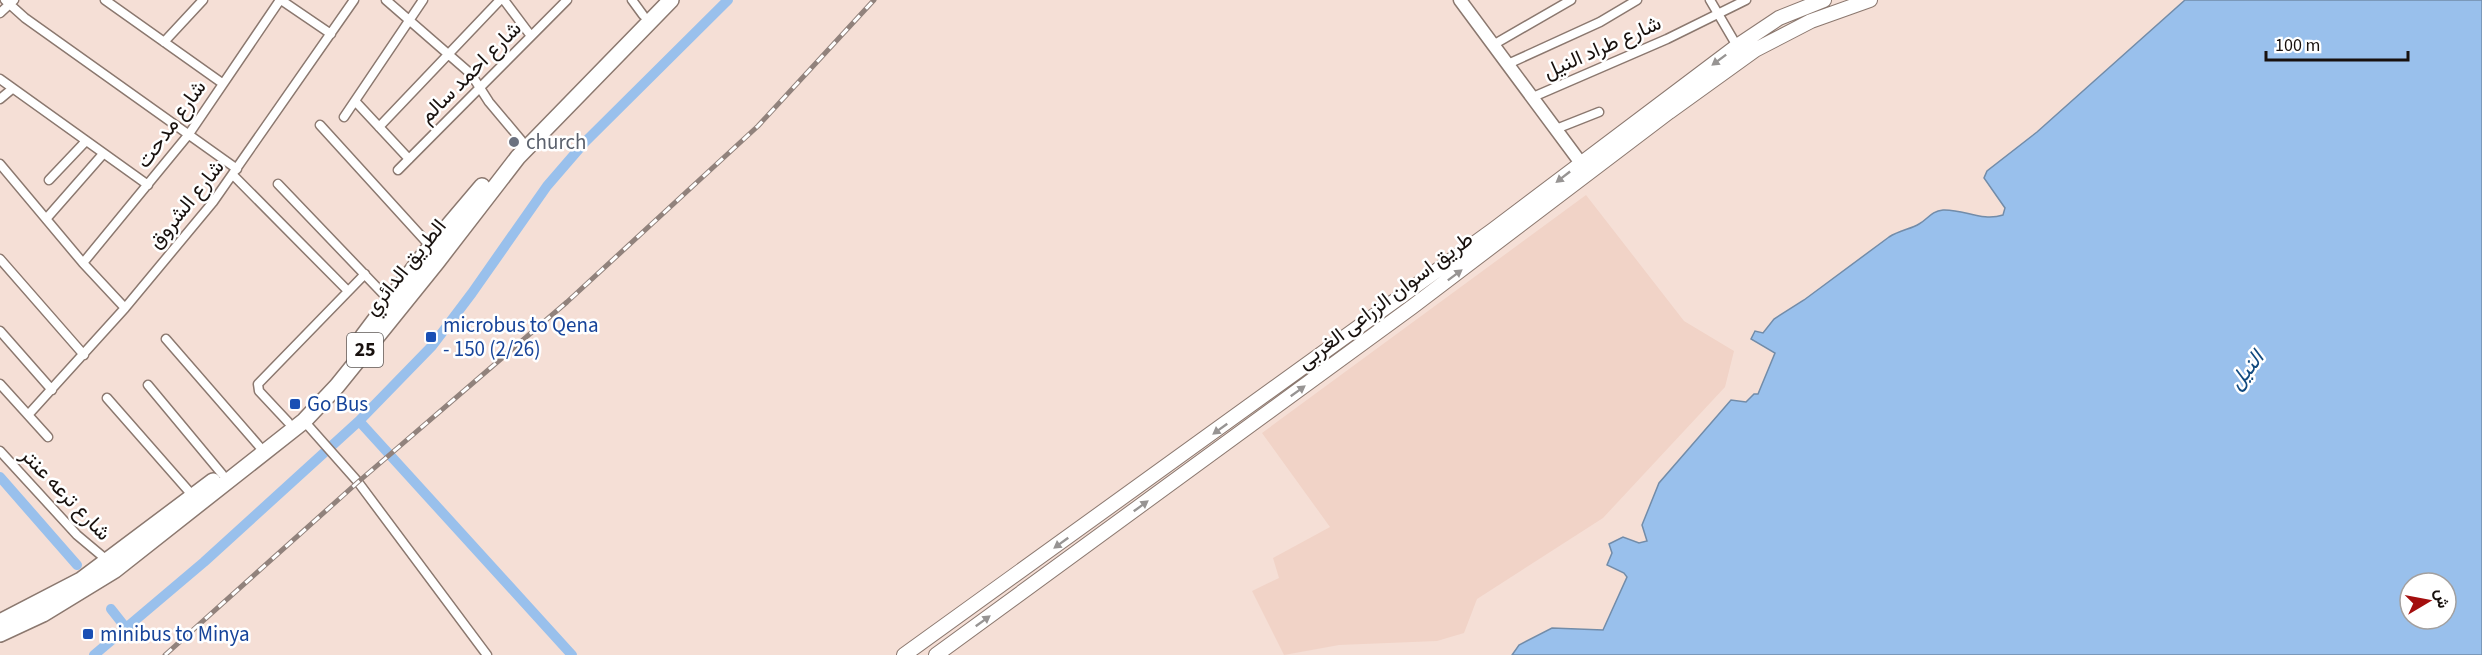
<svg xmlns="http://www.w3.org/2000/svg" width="2482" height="655" font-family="'Source Sans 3',Vazirmatn,sans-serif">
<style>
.built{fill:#f1d3c7}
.water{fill:#99c0ec;stroke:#728ca9;stroke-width:1.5;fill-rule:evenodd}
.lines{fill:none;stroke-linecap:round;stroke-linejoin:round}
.canal{stroke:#99c0ec;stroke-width:10}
.street-casing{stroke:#8b786f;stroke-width:11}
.secondary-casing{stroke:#8b786f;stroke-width:15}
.primary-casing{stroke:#8b786f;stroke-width:16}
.highway-casing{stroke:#8b786f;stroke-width:18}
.street{stroke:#fff;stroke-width:8}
.secondary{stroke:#fff;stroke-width:12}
.primary{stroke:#fff;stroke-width:14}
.highway{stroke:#fff;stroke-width:15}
.rail-casing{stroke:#91827c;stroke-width:5}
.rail{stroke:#fff;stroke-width:3;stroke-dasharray:9;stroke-linecap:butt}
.oneway{fill:#979493}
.worship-dot{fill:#6b7280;stroke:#fff;stroke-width:2}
.transit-dot{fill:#1a4fb4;stroke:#fff;stroke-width:2}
.labels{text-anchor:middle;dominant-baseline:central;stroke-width:5;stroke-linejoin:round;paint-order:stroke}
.shield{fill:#fff;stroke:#5d5856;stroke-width:1.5}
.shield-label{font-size:20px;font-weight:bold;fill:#18110e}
.street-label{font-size:21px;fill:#18110e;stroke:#fff}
.worship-label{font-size:21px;fill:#5b616d;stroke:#fff;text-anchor:start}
.transit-label{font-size:21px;fill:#164399;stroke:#fff;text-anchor:start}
.water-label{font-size:22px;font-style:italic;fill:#10497e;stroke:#fff}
</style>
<rect width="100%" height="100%" fill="#f5dfd6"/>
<path class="built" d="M 1586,195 L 1684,321 L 1734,351 L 1725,387 L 1603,518 L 1477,599 L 1464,633 L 1437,641 L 1339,645 L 1284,655 L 1252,591 L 1279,578 L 1273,558 L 1330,527 L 1262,433 Z"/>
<path class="water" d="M 2185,0 L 2482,0 L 2482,655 L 1512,655 L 1519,645 L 1552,628 L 1603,630 L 1627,577 L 1624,573 L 1607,565 L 1612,553 L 1609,544 L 1623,537 L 1639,543 L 1647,541 L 1642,525 L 1659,483 L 1731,400 L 1746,402 L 1754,394 L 1758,394 L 1775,353 L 1751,339 L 1755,331 L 1763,333 L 1774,319 L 1804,300 L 1889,237 C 1900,230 1911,229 1919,224 C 1928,219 1931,211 1943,210 C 1964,209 1982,222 2003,215 L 2005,208 L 1984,178 L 1987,171 L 2037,132 ZM 2410,583 L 2446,583 L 2446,619 L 2410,619 Z"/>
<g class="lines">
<path class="canal" d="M 359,421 L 572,655
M 0,477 L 77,565
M 111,609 L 126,628
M 94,655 L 204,562 L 359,421 L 432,346 L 472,293 L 547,186 L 585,142 L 728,0"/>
<defs>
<path id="street" d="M 5,0 L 25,18 L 237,169
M 105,0 L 222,83
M 281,0 L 331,34
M 386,0 L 471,74 L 489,102 L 521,140
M 504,0 L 531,36
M 632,0 L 643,15
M 1710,0 L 1737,46
M 0,13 L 14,0
M 164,42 L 203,0
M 1493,45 L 1571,0
M 1508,64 L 1600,22 L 1637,0
M 0,79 L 148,185
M 1533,97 L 1667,39 L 1746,0
M 0,99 L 12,89
M 355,101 L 409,159
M 344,117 L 423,0
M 320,125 L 431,247
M 379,127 L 500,0
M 1556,129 L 1599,112
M 0,164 L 83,263 L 125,308
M 398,170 L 567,0
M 233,175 L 348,291
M 49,180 L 86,141
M 278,184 L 390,301
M 46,219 L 103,154
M 0,259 L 84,355
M 83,263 L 189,134 L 280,0
M 0,331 L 52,390
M 166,339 L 259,446
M 0,384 L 48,437
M 148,385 L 222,474
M 107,398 L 193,496
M 28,415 L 125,308 L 213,202 L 354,0
M 304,421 L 358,482 L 487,655
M 288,422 L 259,391 L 258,384 L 365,274
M 0,451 L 77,535 L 108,561"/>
<path id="secondary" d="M 1460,0 L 1586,170"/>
<path id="primary" d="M 904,655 L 1493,230 L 1737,46 L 1779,18 L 1824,0
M 936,655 L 1412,307 L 1669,112 L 1755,50 L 1811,21 L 1870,0"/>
<path id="highway" d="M 363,336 L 426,252 L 482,186
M 0,622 L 81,580 L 213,481
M 0,634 L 43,614 L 115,570 L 304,421 L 337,386 L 437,262 L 518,157 L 671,0"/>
</defs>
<use href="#street" class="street-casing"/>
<use href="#secondary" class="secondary-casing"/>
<use href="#primary" class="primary-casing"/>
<use href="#highway" class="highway-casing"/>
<use href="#street" class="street"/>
<use href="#secondary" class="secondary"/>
<use href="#primary" class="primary"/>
<use href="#highway" class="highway"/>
<defs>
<path id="rail" d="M 165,655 L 358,482 L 567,302 L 758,126 L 874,0"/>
</defs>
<use href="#rail" class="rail-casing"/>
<use href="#rail" class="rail"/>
</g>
<defs><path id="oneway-solid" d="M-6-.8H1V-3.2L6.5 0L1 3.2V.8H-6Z" transform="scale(1.5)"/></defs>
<g class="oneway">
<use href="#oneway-solid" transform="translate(1719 60) rotate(143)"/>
<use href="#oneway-solid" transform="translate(1563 177) rotate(142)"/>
<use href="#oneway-solid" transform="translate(1455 275) rotate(-37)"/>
<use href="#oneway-solid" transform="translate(1298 391) rotate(-36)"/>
<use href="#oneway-solid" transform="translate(1220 429) rotate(144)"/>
<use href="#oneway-solid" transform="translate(1141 506) rotate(-36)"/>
<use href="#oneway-solid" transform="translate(1061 543) rotate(144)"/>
<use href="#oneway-solid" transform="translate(983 621) rotate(-36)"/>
</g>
<circle class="worship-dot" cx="514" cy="142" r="6"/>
<g class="transit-dot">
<rect x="425" y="331" width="12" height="12" rx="3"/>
<rect x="289" y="398" width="12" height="12" rx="3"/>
<rect x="82" y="628" width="12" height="12" rx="3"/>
</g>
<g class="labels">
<rect class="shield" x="347" y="333" width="36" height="34" rx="4.5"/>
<g class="shield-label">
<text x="365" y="350">25</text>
</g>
<g class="street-label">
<text transform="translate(1602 47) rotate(-24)">شارع طراد النيل</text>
<text transform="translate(470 72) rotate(-45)">شارع احمد سالم</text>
<text transform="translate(171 124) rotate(-54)">شارع مدحت</text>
<text transform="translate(186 204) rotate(-51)">شارع الشروق</text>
<text transform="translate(405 267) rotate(-51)">الطريق الدائري</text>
<text transform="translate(1385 300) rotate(-37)">طريق اسوان الزراعى الغربى</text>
<text transform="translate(66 494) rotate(46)">شارع ترعه عنتر</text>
</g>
<g class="worship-label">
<text x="526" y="142">church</text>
</g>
<g class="transit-label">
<text x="443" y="325">microbus to Qena<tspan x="443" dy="24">- 150 (2/26)</tspan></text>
<text x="307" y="404">Go Bus</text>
<text x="100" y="634">minibus to Minya</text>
</g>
<g class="water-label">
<text transform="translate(2246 370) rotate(-51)">النيل</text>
</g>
</g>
<g transform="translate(2428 601) rotate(80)"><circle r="28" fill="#ffffff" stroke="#a3a09f" stroke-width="1.5"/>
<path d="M0-4.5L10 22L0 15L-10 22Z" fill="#a40e0e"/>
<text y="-9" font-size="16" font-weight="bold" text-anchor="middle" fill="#18110e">ش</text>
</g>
<path d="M2266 51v9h142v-9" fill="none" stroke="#18110e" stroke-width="3"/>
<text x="2275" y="51" font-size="18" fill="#18110e" stroke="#ffffff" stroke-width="4.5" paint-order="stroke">100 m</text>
</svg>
